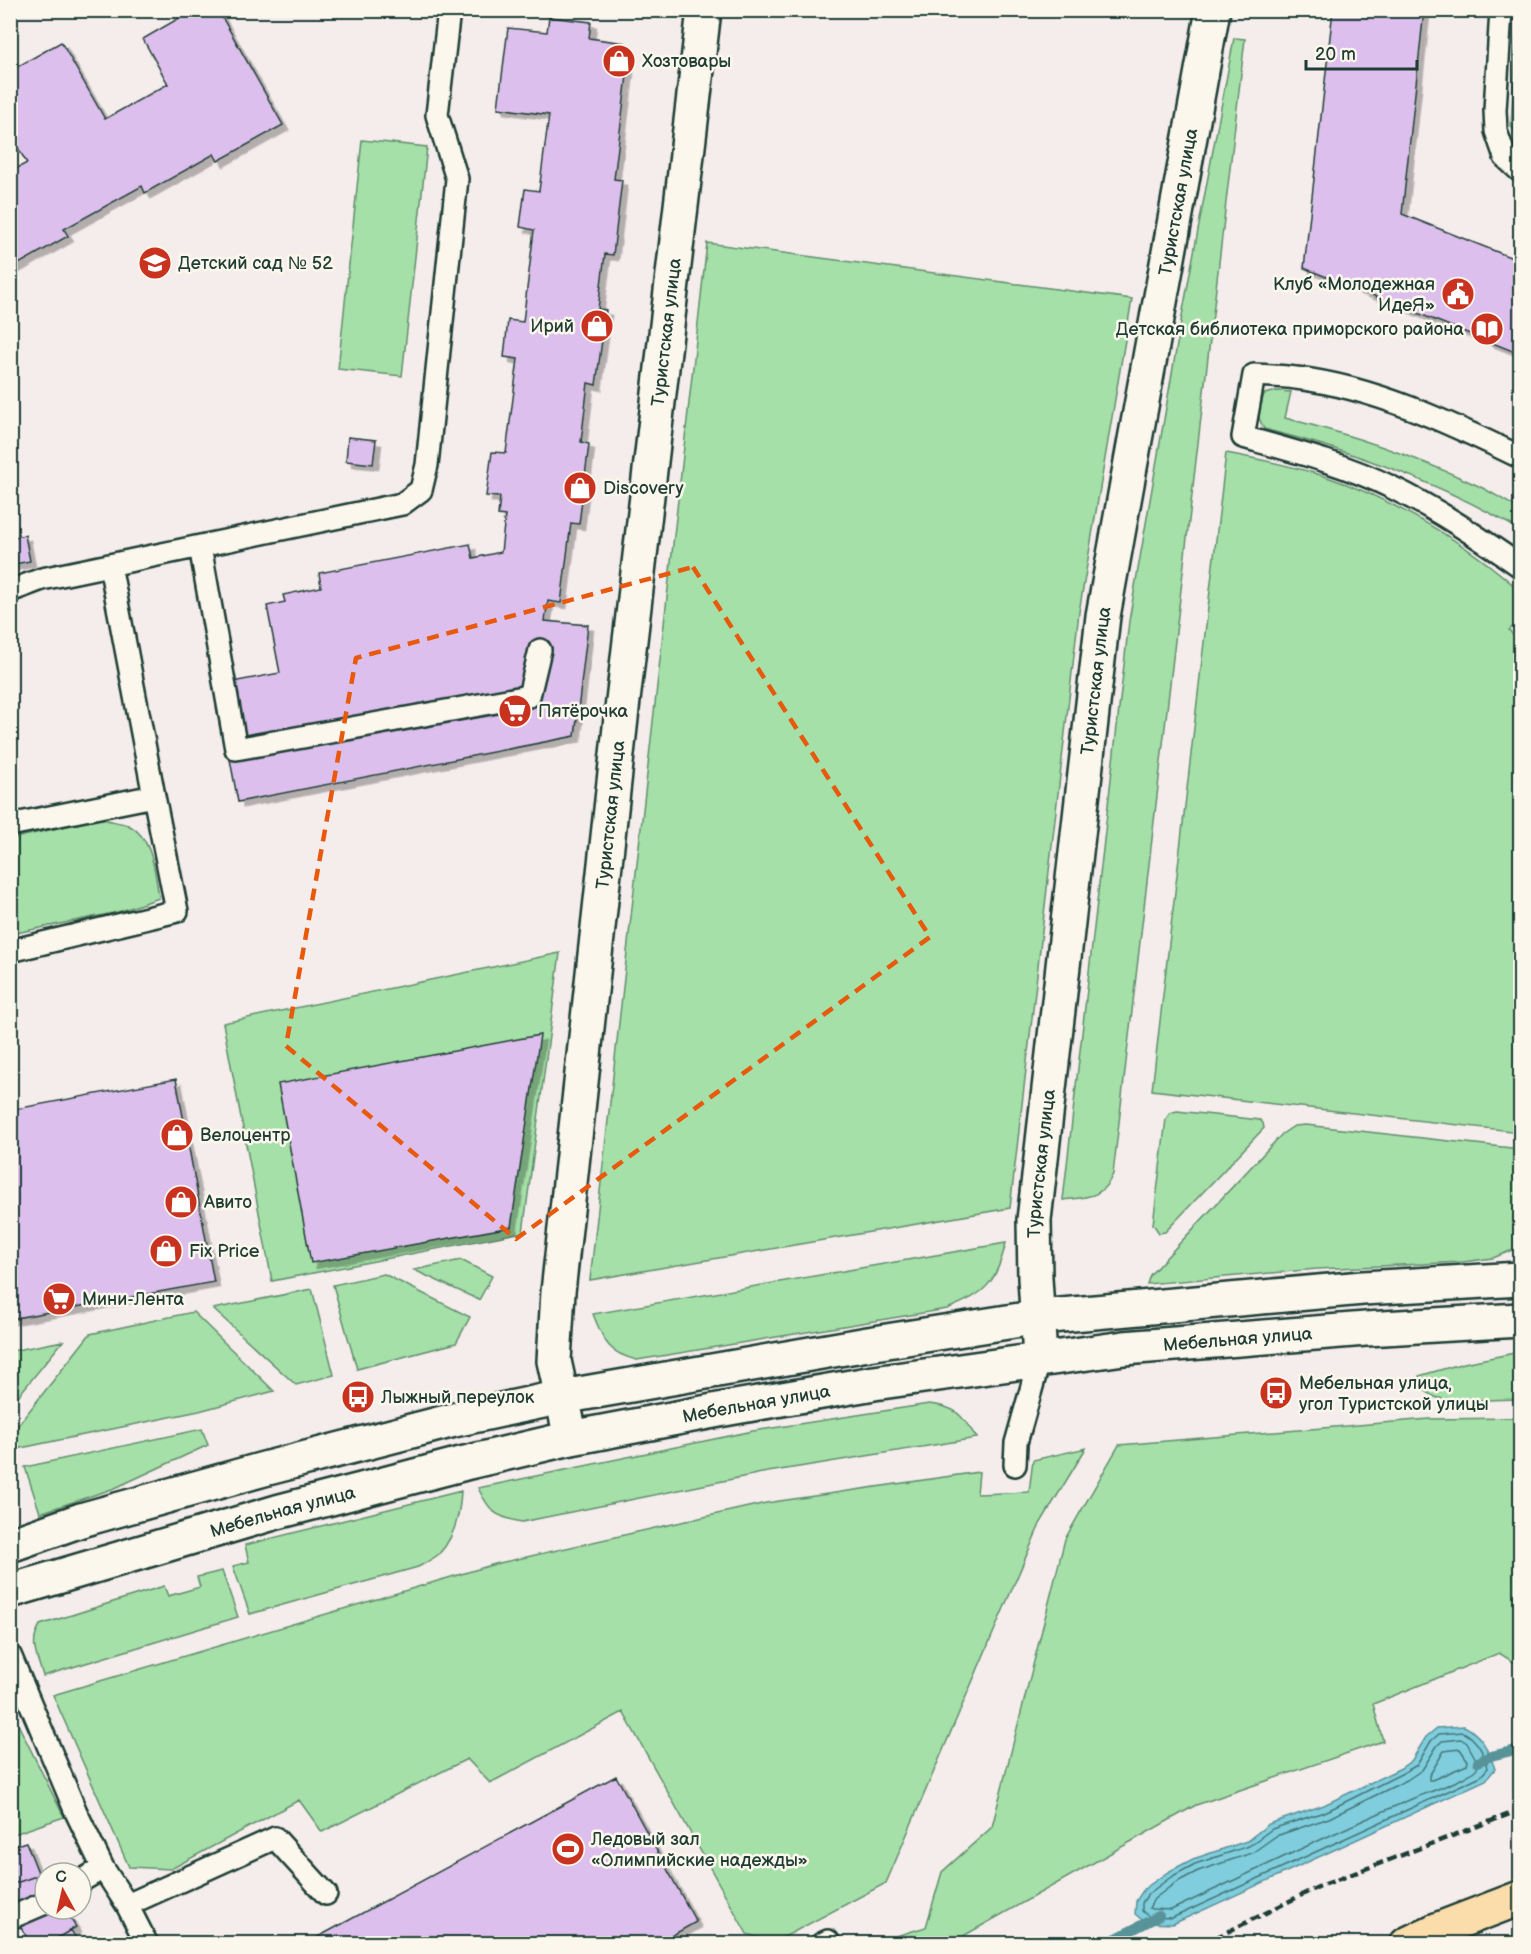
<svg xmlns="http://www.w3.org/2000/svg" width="1531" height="1954" font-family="'Balsamiq Sans',sans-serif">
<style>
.green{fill:#a4e0a7;stroke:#628e6e;stroke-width:1.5}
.water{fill:#7fcddd;stroke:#599399;stroke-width:1.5}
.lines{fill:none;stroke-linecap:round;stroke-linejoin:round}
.shore{stroke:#457778;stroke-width:1.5}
.stream{stroke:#599399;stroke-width:10}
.building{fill:#ddbfed;stroke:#1f3d34;stroke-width:1.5;filter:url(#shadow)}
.lane-casing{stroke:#1f3d34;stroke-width:26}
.street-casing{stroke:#1f3d34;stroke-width:38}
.secondary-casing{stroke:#1f3d34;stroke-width:38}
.primary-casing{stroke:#1f3d34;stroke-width:38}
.lane{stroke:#fbf7ec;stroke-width:21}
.street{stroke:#fbf7ec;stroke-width:33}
.secondary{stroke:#fbf7ec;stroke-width:33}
.primary{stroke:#fbddab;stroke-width:33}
.rail{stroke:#1f3d34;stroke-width:4.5;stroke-dasharray:9 4.5;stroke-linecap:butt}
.marked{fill:none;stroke:#e8590c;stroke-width:4.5;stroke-dasharray:12 8;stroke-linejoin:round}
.labels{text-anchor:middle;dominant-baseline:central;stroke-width:5;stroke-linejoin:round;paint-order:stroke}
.poi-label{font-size:18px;fill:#1f3d34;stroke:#fbf7ec;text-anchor:start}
.street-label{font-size:18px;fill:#1f3d34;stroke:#fbf7ec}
</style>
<defs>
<filter id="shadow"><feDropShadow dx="5.5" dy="5.5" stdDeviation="0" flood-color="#0004"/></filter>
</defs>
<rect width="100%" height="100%" fill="#f5ecec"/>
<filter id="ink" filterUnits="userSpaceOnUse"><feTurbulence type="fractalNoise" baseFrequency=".0167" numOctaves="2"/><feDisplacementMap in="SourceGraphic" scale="12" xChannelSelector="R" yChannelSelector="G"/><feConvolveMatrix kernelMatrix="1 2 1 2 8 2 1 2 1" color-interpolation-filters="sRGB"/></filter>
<g filter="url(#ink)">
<path class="green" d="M 1518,11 L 1520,11 L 1520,145 L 1511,125 Z
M 1234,38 L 1245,39 L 1113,1174 C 1102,1199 1087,1197 1063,1200 L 1129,621 L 1182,316 Z
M 362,140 L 427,147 L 402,376 L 338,369 Z
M 707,243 L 1132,299 L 1079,612 L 1010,1208 L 590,1280 Z
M 1278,391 L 1291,392 L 1285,418 C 1349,434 1412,455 1472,483 C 1489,490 1504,501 1520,509 L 1520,530 C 1441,483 1353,451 1264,429 L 1258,416 L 1264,394 Z
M 1226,453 C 1259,459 1292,466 1324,476 C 1391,498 1469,544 1520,591 L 1520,620 L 1509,630 L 1520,644 L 1520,1132 L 1152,1090 Z
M 100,818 C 108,821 119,822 128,825 C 153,837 155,873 159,898 L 118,912 L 11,934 L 11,839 Z
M 560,953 L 523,1232 L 272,1281 L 223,1023 Z
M 1177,1111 L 1260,1120 L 1263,1123 L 1264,1128 L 1165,1232 L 1159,1233 L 1153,1224 L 1166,1119 L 1170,1113 Z
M 1306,1125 L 1520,1149 L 1520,1247 L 1493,1258 L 1463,1262 L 1317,1269 L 1147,1284 L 1150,1275 L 1282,1134 L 1294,1126 Z
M 1006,1243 C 995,1284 987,1293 947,1309 L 637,1360 C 607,1353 604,1341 593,1314 Z
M 461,1260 L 492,1276 L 479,1300 L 414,1270 Z
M 384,1274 L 470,1317 L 456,1343 L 357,1369 L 333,1285 Z
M 312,1289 L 334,1375 L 296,1385 L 213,1309 Z
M 193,1312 L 274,1391 L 199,1411 L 11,1450 L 11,1434 L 90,1334 Z
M 63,1341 L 11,1405 L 11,1351 Z
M 1520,1352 L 1520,1399 C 1502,1399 1450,1403 1435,1397 C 1425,1393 1422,1385 1419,1376 L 1464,1363 Z
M 929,1404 C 958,1407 961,1415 977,1438 L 762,1473 L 522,1522 C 495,1517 490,1512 478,1488 L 753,1431 Z
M 1520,1418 L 1520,1666 L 1499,1653 L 1373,1704 L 1383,1741 L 1196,1805 L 951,1943 L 900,1943 L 896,1936 L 926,1927 L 942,1872 L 992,1827 L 1065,1539 L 1119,1445 L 1429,1419 Z
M 202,1429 L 208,1445 L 115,1488 L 40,1513 L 25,1467 Z
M 1086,1448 L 1040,1524 L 886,1883 L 773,1943 L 747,1934 L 623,1712 L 490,1783 L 467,1759 L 322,1832 L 299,1800 L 171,1869 L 129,1867 L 53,1695 L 495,1564 L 766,1503 L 979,1472 L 977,1494 L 1029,1492 L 1033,1460 Z
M 461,1491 C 460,1513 455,1537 439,1554 C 433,1559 425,1563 418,1567 L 250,1614 L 233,1566 L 249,1562 L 245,1545 Z
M 222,1571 L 238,1617 L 43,1676 C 37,1656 29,1644 40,1625 L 164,1586 L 168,1596 L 200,1587 L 197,1577 Z
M 11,1710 L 64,1817 L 11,1835 L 10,1835 Z"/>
<path class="water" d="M 1464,1726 C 1482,1735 1489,1751 1495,1769 L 1486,1780 L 1173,1924 L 1146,1923 L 1135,1914 L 1136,1901 L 1144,1889 L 1168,1872 L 1193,1859 L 1247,1841 L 1269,1824 L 1324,1805 L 1401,1768 L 1412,1760 L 1426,1737 L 1437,1728 Z"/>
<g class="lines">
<path class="shore" d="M 1463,1732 C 1476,1738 1485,1754 1488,1768 L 1481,1776 L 1172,1918 L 1149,1917 L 1142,1911 L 1142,1903 L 1148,1894 L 1171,1877 L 1195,1864 L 1249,1846 L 1272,1829 L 1327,1811 L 1403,1773 L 1417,1765 L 1431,1741 L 1439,1734 Z
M 1461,1739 L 1467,1743 L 1479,1765 C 1473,1778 1429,1792 1414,1798 C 1332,1833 1252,1872 1171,1910 L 1152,1909 L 1149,1908 L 1154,1899 L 1175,1883 L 1198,1871 L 1252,1853 L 1276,1836 L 1329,1818 L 1407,1780 L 1422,1770 L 1437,1746 L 1442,1741 Z
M 1460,1749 L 1468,1761 L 1467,1765 L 1432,1780 L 1429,1780 L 1429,1776 L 1444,1751 Z"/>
<path class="stream" d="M 1478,1762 L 1491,1756 L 1520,1749
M 1105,1944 L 1159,1916"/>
</g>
<path class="building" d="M 193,10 L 218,10 L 283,125 L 218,161 L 214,154 L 145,193 L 142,186 L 64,229 L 68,236 L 10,269 L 10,172 L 27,163 L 10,135 L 10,71 L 61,42 L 105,119 L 168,84 L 143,39 Z
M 1333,10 L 1424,10 L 1402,214 L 1520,261 L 1520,354 L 1304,268 Z
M 549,17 L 591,22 L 589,38 L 625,43 L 622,67 L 628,68 L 614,179 L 622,180 L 613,255 L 605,254 L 598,309 L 606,310 L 596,385 L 588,383 L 581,442 L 589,444 L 579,524 L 571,523 L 561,603 L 548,601 L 545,621 L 588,625 L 575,736 L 238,802 L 216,685 L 280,673 L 267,606 L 285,602 L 283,595 L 321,587 L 319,573 L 470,544 L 473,558 L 501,552 L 505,516 L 498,515 L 500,497 L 486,496 L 492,452 L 506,453 L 518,359 L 504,357 L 508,320 L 523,322 L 534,230 L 520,227 L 525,189 L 539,191 L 549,115 L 498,108 L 508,28 L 547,32 Z
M 348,437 L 376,440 L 373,464 L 346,461 Z
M 25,535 L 30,561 L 10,565 L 10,538 Z
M 1520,627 L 1520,640 L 1514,632 Z
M 540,1035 L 511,1227 L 311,1263 L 278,1084 Z
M 176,1079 L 214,1282 L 10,1319 L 10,1110 Z
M 616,1776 L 696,1922 L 657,1944 L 305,1944 Z
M 26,1842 L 39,1875 L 10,1885 L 10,1847 Z
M 39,1875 L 45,1883 L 45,1909 L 64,1909 L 76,1927 L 47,1944 L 31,1944 L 10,1910 L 10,1885 Z
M 71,1930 L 79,1944 L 47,1944 Z"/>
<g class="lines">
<defs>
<path id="lane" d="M 1501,10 L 1495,110 L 1496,131 L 1505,157 L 1520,171
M 1520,457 C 1450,423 1374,387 1296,378 C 1282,376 1268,376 1254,375 L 1243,437 C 1293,451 1344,464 1391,487 C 1437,509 1478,537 1520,566
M 200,546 L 236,749 L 529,696 L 540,650
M 110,565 L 154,796
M 10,591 L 42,579 L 402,504 L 421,490 L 427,465 L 457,179 L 437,115 L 449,10
M 10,825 L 154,796 L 177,911 L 10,951
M 1015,1465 L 1016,1443 L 1040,1358
M 10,1655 L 76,1812 L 103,1868 L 127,1905 L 147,1944
M 81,1881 L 103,1868
M 127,1905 L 275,1838 L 326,1894
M 10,1918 L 45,1903
M 822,1944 L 828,1941"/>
<g id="street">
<path id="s1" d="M 1040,1358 L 1035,1278 L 1034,1220 L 1103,616 L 1213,10"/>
<path id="s2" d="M 571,1438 L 554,1361 L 558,1292 L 622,709 L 704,10"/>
</g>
<g id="secondary">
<path d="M 10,1545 L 81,1520 L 264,1469 L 454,1420 L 562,1397 L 868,1344 L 1039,1317 L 1363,1288 L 1520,1279"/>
<path id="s3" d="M 10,1591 L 277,1512 L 465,1463 L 571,1438 L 724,1409 L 874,1383 L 1124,1348 L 1366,1329 L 1520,1320"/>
</g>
<path id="primary" d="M 1407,1944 L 1434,1931 L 1520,1898"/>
</defs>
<use href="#lane" class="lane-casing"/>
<use href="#street" class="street-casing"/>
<use href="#secondary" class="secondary-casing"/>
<use href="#primary" class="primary-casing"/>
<use href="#lane" class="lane"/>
<use href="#street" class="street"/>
<use href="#secondary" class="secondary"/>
<use href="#primary" class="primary"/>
<path class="rail" d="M 1203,1944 L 1318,1887 L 1520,1810"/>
</g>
</g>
<path class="marked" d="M 693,567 L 930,937 L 516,1239 L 286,1046 L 356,658 Z"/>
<defs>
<symbol id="shop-disc" viewBox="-11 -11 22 22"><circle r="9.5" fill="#c8321e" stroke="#fbf7ec"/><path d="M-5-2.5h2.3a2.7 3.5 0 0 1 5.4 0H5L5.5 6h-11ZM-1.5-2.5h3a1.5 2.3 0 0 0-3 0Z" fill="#fff"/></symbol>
<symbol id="school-disc" viewBox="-11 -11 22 22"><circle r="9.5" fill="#c8321e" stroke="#fbf7ec"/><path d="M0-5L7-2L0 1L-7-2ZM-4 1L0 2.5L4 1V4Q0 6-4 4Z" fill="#fff"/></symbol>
<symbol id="civic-disc" viewBox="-11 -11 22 22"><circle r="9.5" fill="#c8321e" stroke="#fbf7ec"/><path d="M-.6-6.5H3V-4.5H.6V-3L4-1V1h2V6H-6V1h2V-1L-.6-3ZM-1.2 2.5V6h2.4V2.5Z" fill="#fff"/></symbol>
<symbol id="library-disc" viewBox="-11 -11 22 22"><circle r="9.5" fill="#c8321e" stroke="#fbf7ec"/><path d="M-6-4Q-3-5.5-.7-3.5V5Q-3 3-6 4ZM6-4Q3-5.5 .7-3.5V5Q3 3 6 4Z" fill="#fff"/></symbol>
<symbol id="supermarket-disc" viewBox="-11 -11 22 22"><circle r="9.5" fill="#c8321e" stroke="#fbf7ec"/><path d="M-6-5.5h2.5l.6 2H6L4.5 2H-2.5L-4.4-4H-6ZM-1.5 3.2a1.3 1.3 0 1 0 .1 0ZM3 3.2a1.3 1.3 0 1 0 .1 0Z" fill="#fff"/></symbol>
<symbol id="bus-disc" viewBox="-11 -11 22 22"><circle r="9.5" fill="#c8321e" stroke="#fbf7ec"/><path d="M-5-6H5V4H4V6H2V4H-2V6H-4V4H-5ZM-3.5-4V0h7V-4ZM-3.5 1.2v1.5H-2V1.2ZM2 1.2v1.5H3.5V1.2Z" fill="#fff"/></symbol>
<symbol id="stadium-disc" viewBox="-11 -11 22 22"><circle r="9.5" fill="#c8321e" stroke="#fbf7ec"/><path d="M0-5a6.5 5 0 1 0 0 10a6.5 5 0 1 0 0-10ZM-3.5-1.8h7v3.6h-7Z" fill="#fff"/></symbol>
</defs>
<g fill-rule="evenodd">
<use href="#shop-disc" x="600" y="42" width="38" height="38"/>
<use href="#school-disc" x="136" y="244" width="38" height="38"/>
<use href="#civic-disc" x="1439" y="275" width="38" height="38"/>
<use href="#shop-disc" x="578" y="307" width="38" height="38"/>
<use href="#library-disc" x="1468" y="310" width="38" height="38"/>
<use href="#shop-disc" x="561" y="469" width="38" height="38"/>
<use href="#supermarket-disc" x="496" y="692" width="38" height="38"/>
<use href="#shop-disc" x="158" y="1116" width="38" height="38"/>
<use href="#shop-disc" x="162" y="1183" width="38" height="38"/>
<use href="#shop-disc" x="147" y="1232" width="38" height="38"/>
<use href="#supermarket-disc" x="40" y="1280" width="38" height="38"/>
<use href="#bus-disc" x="1257" y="1374" width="38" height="38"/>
<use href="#bus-disc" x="339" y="1378" width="38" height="38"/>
<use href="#stadium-disc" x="549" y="1830" width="38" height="38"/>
</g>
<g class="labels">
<g class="poi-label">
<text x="642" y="61">Хозтовары</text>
<text x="178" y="263">Детский сад № 52</text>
<text x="1435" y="284" text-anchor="end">Клуб «Молодежная<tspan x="1435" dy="21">ИдеЯ»</tspan></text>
<text x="574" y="326" text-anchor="end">Ирий</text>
<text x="1464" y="329" text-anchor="end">Детская библиотека приморского района</text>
<text x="603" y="488">Discovery</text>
<text x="538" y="711">Пятёрочка</text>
<text x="200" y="1135">Велоцентр</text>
<text x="204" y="1202">Авито</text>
<text x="189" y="1251">Fix Price</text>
<text x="82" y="1299">Мини-Лента</text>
<text x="1299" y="1383">Мебельная улица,<tspan x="1299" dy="21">угол Туристской улицы</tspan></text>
<text x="381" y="1397">Лыжный переулок</text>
<text x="591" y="1839">Ледовый зал<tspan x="591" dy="21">«Олимпийские надежды»</tspan></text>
</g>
<g class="street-label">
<text stroke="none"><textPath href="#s1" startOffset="1167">Туристская улица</textPath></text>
<text stroke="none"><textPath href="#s2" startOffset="1114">Туристская улица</textPath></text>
<text stroke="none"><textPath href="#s1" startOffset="681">Туристская улица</textPath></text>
<text stroke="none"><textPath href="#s2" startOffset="628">Туристская улица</textPath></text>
<text stroke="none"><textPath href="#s1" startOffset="195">Туристская улица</textPath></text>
<text stroke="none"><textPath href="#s3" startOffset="1256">Мебельная улица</textPath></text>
<text stroke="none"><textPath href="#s3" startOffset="770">Мебельная улица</textPath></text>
<text stroke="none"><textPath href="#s3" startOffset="284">Мебельная улица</textPath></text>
</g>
</g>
<rect width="1531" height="1954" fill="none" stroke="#fbf7ec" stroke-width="36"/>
<rect x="18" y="18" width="1495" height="1918" fill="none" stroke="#1f3d34" stroke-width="2" filter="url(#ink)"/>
<g transform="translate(63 1891) rotate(352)"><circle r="28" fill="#fbf7ec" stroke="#a3ada2" stroke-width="1.5"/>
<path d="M0-4.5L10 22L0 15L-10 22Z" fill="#c8321e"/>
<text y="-9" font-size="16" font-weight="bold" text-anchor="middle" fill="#1f3d34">С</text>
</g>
<path d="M1306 60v9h111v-9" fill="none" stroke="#1f3d34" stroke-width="3"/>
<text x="1315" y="60" font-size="18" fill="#1f3d34" stroke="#fbf7ec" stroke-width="4.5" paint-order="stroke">20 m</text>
</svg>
